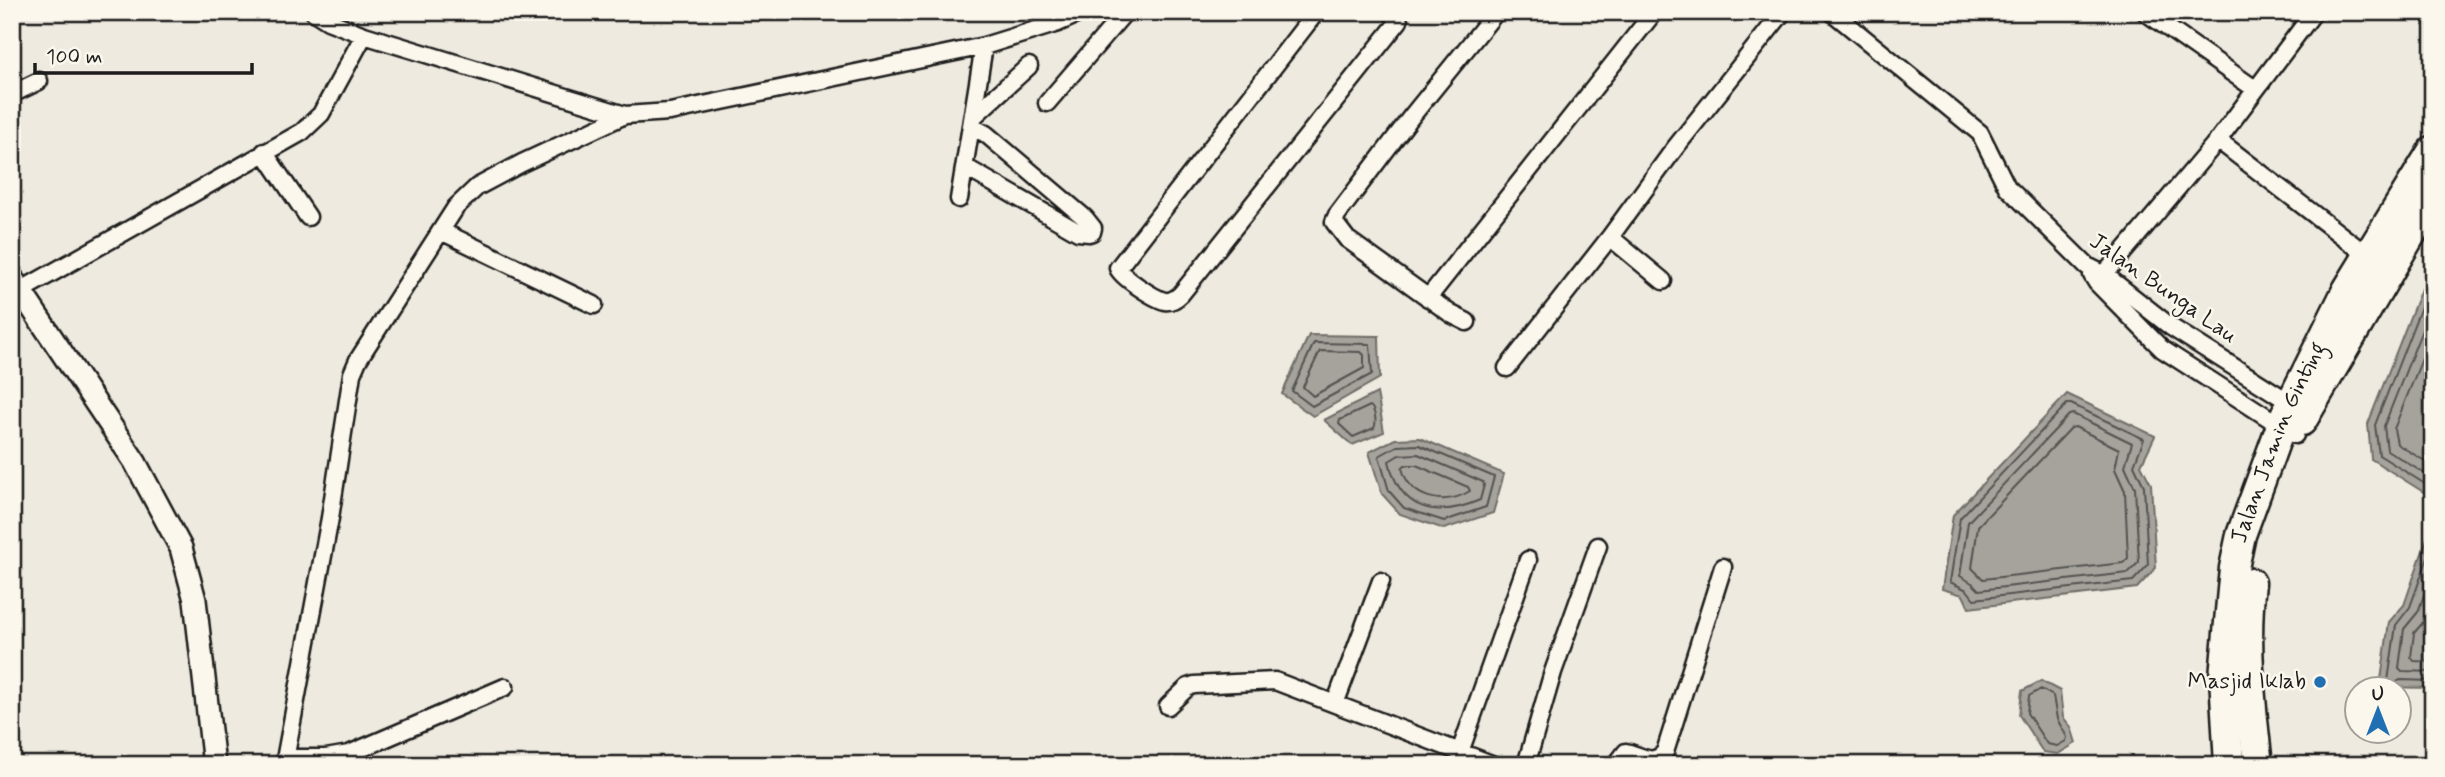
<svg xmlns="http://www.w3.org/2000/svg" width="2445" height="777" font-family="Mynerve,sans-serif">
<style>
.water{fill:#a6a39d;stroke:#6f6d69;stroke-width:2}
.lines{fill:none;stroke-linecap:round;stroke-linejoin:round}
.shore{stroke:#535250;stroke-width:2}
.minor-casing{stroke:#1c1c1c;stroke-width:21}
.tertiary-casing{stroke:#1c1c1c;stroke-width:26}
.trunk-casing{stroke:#1c1c1c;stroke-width:33}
.minor{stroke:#fbf7ec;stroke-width:16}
.tertiary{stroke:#fbf7ec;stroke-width:21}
.trunk{stroke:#fbf7ec;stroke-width:28}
.poi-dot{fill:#1f6fb2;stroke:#fbf7ec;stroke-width:2.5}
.labels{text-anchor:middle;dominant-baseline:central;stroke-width:5;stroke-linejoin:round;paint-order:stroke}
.street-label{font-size:23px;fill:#1c1c1c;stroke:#fbf7ec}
.poi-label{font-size:23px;fill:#1c1c1c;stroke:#fbf7ec;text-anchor:end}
</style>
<rect width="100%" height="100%" fill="#eeeadf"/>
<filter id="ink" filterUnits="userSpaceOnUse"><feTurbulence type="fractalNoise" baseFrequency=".0143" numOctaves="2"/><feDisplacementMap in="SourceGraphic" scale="14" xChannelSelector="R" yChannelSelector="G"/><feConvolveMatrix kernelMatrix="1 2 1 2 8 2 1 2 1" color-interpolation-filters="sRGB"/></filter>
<g filter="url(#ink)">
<path class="water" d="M 2433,280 L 2433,498 L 2371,459 L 2368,424 L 2421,289 Z
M 1309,335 L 1379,336 L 1380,378 L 1313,416 L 1282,394 Z
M 1377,393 L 1384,432 L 1352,445 L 1324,420 Z
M 2067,394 L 2155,436 L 2141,465 L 2151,484 L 2156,568 L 2137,588 L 1969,608 L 1963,595 L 1942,589 L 1953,515 Z
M 1420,438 L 1504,474 L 1493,513 L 1444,529 L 1400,514 L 1382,494 L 1369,452 L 1395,439 Z
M 2429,533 L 2433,534 L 2432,688 L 2380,687 L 2389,622 L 2404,605 Z
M 2041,681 L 2060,691 L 2063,717 L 2071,727 L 2076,743 L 2058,754 L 2043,752 L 2019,715 L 2022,691 Z"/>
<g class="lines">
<path class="shore" d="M 2433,289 L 2426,294 L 2375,425 L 2379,455 L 2433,489
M 2433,302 L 2384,426 L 2387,450 L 2433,479
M 2433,331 L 2394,429 L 2397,444 L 2433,466
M 1314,343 L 1370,344 L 1372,374 L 1312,406 L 1292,391 Z
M 1320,351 L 1361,352 L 1364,355 L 1364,368 L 1313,396 L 1303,387 Z
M 2067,404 L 2071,404 L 2144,439 L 2134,465 L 2144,486 L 2148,565 L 2133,581 L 1974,599 L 1967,590 L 1950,582 L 1960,518 Z
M 1370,406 C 1375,409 1377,423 1374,428 L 1353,437 L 1339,424 L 1340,420 Z
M 2073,414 L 2132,443 L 2125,466 L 2135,488 L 2139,562 L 2128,573 L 1979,590 L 1972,583 L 1960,576 L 1968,522 L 2069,415 Z
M 2075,427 L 2119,449 L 2115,469 L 2125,491 L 2128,558 L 2123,563 L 1983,579 L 1972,568 L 1978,526 L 2071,428 Z
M 1419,445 L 1494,477 L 1486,507 L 1444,521 L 1404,508 L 1389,491 L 1379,456 L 1397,446 Z
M 1418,454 L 1483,482 L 1484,485 L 1480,500 C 1436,519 1400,511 1389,461 L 1399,455 Z
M 1405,465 L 1416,465 L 1468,487 L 1470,491 C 1444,507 1410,499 1402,468 Z
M 2433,543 L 2410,607 L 2396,625 L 2388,681 L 2392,685 L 2400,680 L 2433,681
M 2433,569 L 2418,612 L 2404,629 L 2399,668 L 2402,671 L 2433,672
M 2433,601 L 2426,619 L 2414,633 L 2411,657 L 2414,661 L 2433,662
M 2041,689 L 2053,696 L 2057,719 L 2067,737 L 2066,741 L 2057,746 L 2047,744 L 2027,713 L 2029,696 Z"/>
<defs>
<path id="minor" d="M 314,12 L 328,21 L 364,35 L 625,115 L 670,112 L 984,46 L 1058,23 L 1083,12
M 1316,12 L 1118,268 C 1121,277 1155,299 1165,301 C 1172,302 1177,298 1181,294 L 1399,21 L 1391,12
M 1832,12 L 1980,133 L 2007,187 L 2087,266 L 2105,275 L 2171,327 L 2297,407
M 2145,12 L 2255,89
M 12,94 L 39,81
M 1047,103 L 1125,12
M 973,117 L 1029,66
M 2218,140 L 2368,256
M 264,152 L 308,217
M 965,167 L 1078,232 L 1089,233 L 1092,232 L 1093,228 L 1085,218 L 986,134 L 971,126
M 959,199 L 984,46
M 441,231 L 594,305
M 1610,237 L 1663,281
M 2092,275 L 2097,283 L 2162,349 L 2295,435
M 2099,281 L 2218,140 L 2314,12
M 20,291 L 302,132 L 321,114 L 364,35
M 1428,298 L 1654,12
M 1467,322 L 1451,314 L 1347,239 L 1334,222 L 1337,215 L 1411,117 L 1496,12
M 1507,368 L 1610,237 L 1675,148 L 1783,12
M 1335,704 L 1381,581
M 1168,706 L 1188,687 L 1194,685 L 1275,681 L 1494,765
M 1460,752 L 1528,560
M 286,758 L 326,758 L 349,754 L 505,687
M 284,765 L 330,518 L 352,374 L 358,360 L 456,207 L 477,187 L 522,163 L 625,115
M 1526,765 L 1553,672 L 1598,546
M 1616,765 L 1626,752 C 1641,755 1652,767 1665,752 L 1723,567"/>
<path id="tertiary" d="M 12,278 L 135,462 L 181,548 L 195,600 L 214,765"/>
<g id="trunk">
<path d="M 2302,421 L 2433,197"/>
<path d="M 2251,583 C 2244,643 2251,705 2258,765"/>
<path id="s1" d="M 2229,765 L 2224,676 L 2234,568 L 2241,535 L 2285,415 L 2347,290 L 2433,150"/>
</g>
</defs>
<use href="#minor" class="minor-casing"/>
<use href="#tertiary" class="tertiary-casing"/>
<use href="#trunk" class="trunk-casing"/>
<use href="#minor" class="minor"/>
<use href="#tertiary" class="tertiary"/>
<use href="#trunk" class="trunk"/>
</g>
</g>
<circle class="poi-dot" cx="2320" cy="682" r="7"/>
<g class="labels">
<g class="street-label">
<text transform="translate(2163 289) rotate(35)">Jalan Bunga Lau</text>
<text stroke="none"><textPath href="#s1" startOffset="331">Jalan Jamin Ginting</textPath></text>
</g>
<g class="poi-label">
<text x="2306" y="682">Masjid Iklab</text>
</g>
</g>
<rect width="2445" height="777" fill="none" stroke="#fbf7ec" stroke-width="42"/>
<rect x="21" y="21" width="2403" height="735" fill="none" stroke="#1c1c1c" stroke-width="2.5" filter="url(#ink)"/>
<g transform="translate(2378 710)"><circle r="33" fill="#fbf7ec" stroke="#a29f99" stroke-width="2"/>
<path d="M0-5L12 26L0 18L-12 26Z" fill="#1f6fb2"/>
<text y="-10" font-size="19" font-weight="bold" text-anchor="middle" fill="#1c1c1c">U</text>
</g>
<path d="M35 63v10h217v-10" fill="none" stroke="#1c1c1c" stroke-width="3.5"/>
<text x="46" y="63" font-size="21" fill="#1c1c1c" stroke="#fbf7ec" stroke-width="5" paint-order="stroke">100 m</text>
</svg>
